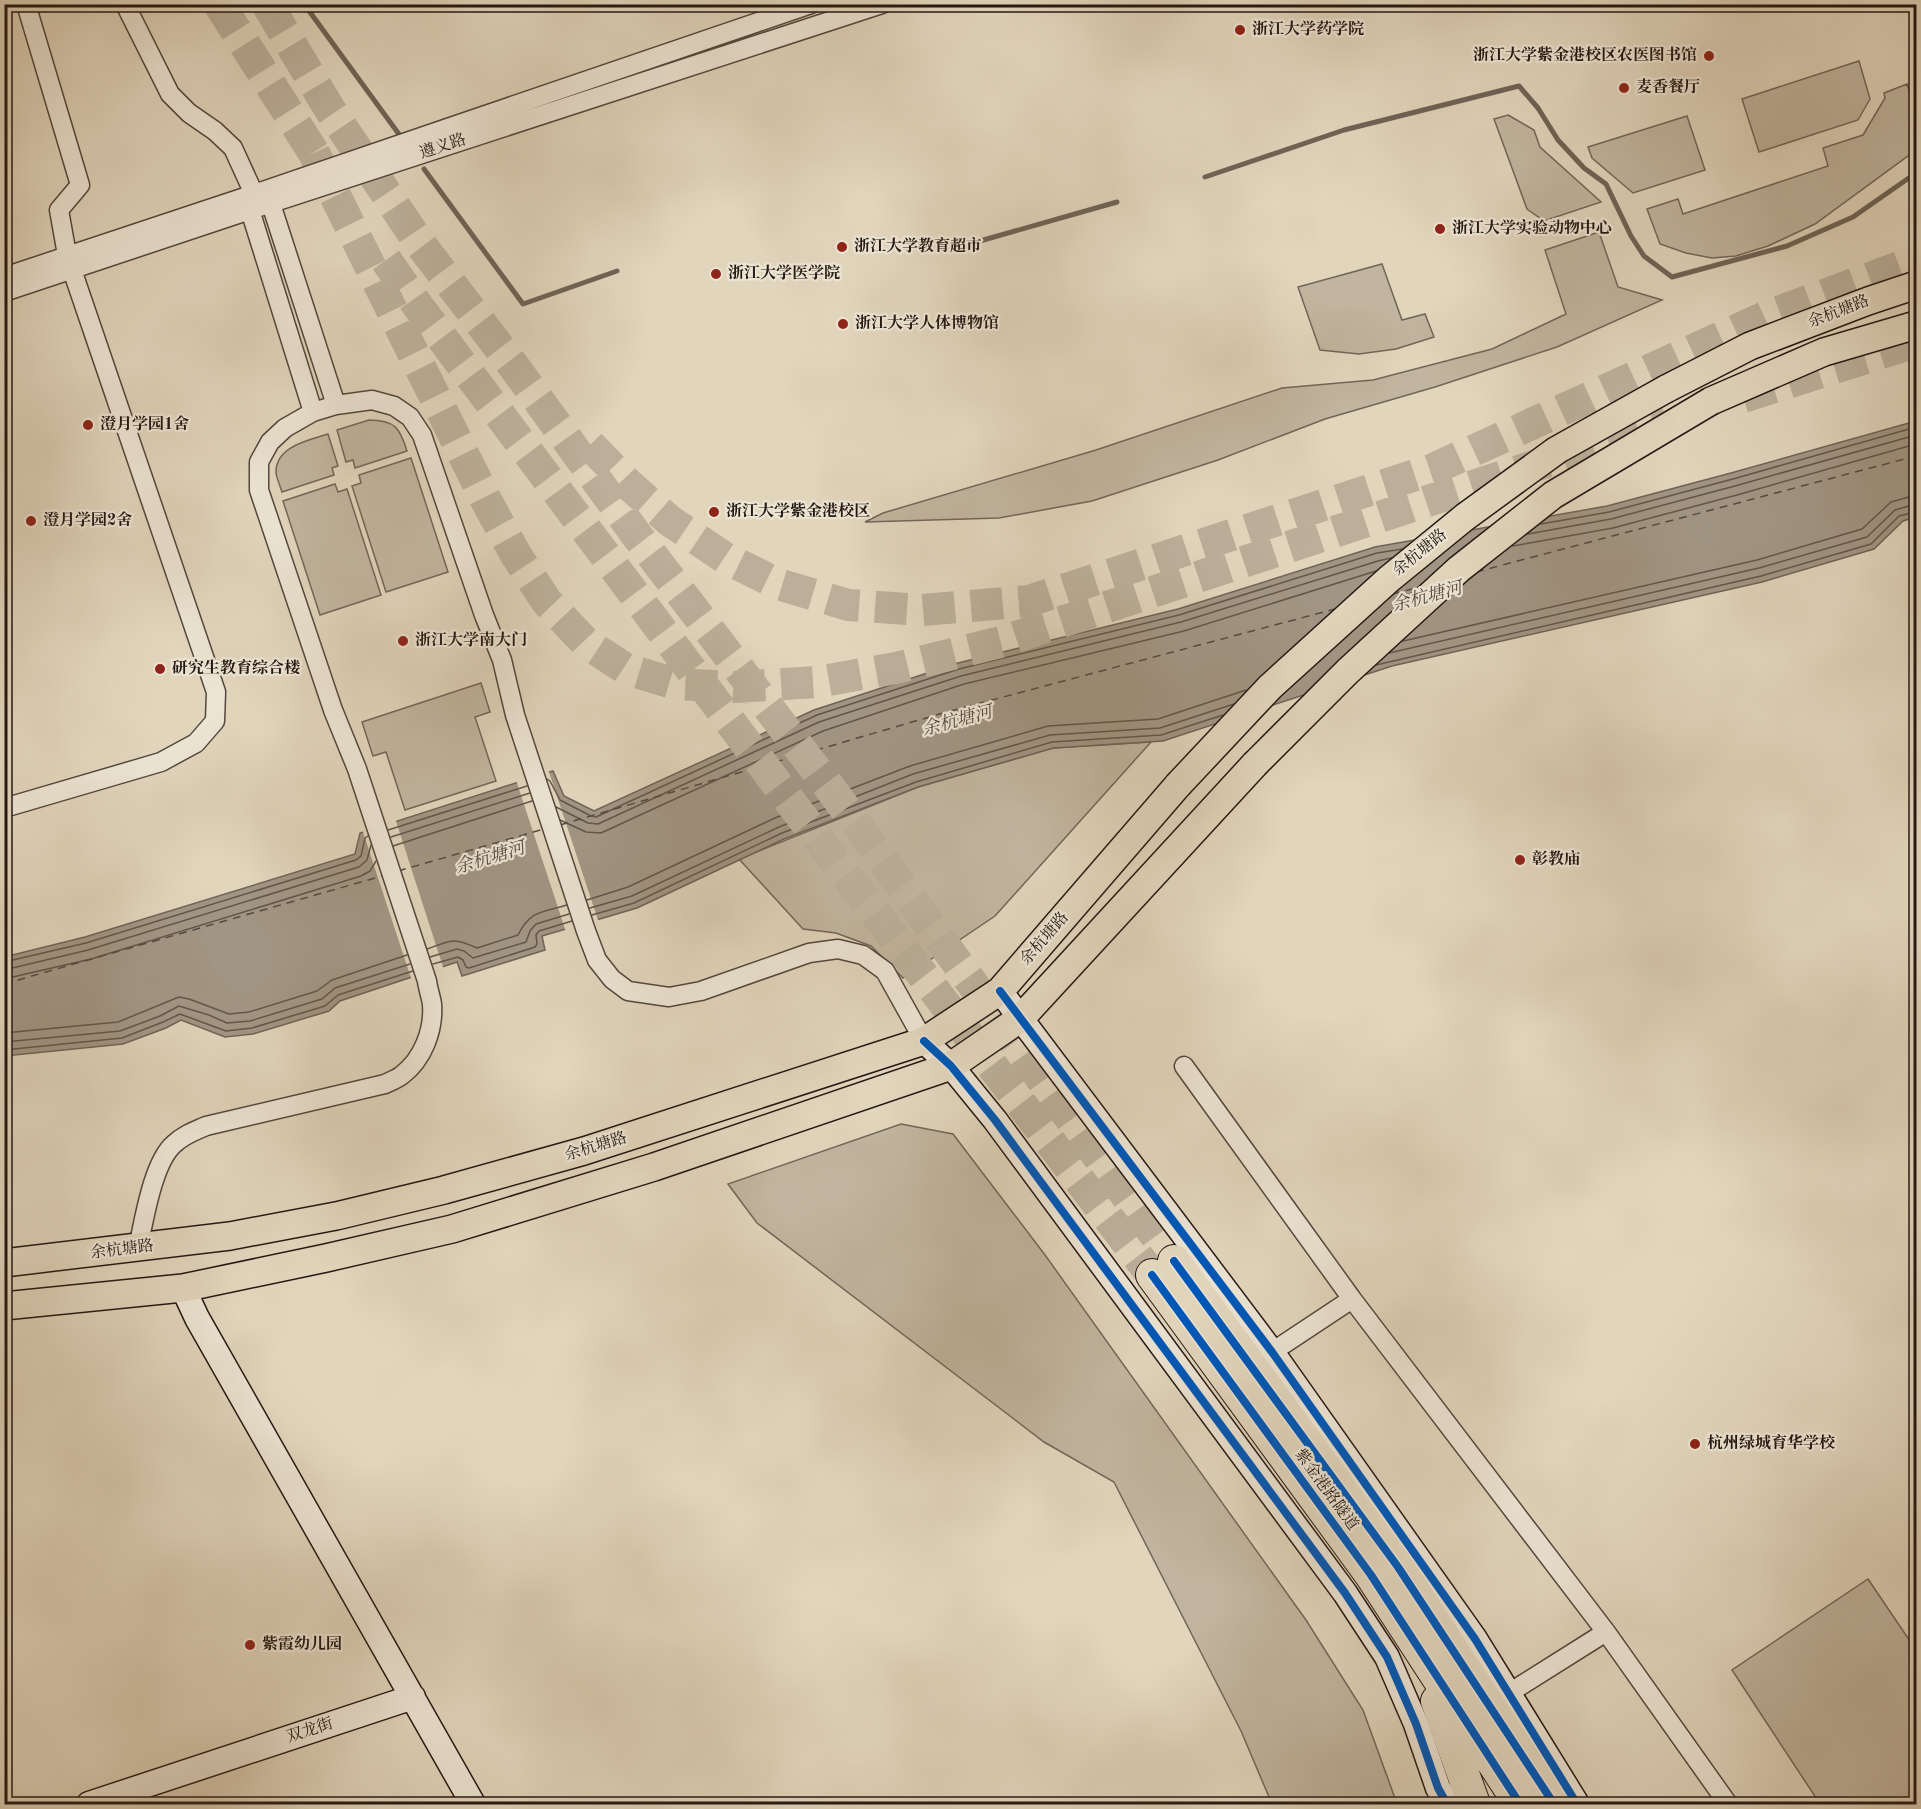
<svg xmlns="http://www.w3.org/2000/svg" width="1921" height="1809" font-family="'Old Standard TT','Noto Serif SC',serif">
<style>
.green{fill:#c1b59f;stroke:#726659;stroke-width:1.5}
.water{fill:#a19583;stroke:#6f6356;stroke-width:1.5}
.pier{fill:#e1d5bc}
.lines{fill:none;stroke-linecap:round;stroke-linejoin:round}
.shore{stroke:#62564b;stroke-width:1.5}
.stream{stroke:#6f6356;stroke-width:5}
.ferry{stroke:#564a40;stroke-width:1.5;stroke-dasharray:8 6;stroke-linecap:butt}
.highway-tunnel{stroke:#bbaf9a;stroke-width:32;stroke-dasharray:32 16;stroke-linecap:butt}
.street-casing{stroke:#53473d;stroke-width:21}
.secondary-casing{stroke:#241813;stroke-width:27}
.primary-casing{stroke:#241813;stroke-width:30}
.highway-casing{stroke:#241813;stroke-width:34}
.street{stroke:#ece4d3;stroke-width:18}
.secondary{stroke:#ece4d3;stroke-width:24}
.primary{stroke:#e1d5bc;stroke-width:27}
.highway{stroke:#e1d5bc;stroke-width:32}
.primary-bridge-casing{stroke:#241813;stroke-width:30;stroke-linecap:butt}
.primary-bridge{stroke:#e1d5bc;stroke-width:27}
.cycleway-casing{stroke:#ece4d3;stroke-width:11}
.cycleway{stroke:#0057b8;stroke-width:8}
.poi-dot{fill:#8f2418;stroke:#ece4d3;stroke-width:2}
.labels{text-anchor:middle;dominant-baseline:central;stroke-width:4.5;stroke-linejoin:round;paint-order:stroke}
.poi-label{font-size:16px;font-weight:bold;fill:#241813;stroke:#ece4d3;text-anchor:start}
.street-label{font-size:16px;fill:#241813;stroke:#ece4d3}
.water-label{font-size:18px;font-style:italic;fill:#564a40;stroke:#ece4d3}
</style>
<rect width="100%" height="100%" fill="#e1d5bc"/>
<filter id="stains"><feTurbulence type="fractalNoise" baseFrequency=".00333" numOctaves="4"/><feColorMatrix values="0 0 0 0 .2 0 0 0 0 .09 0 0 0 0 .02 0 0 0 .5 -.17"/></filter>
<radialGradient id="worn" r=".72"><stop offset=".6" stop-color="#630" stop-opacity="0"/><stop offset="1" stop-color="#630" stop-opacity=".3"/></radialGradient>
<path class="green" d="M 1859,61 L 1870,99 L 1858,120 L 1759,152 L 1742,99 Z
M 1907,84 L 1913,101 L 1916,100 L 1916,150 L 1815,224 L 1768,246 L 1736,256 L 1712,258 L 1686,253 L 1660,244 L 1647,209 L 1678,199 L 1683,214 L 1828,166 L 1823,148 L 1863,135 L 1885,98 L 1884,93 Z
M 1508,115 L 1534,130 L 1540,147 L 1601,202 L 1544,221 L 1527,209 L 1494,119 Z
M 1687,116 L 1705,170 L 1633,193 L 1592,158 L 1588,147 Z
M 1599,232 L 1618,287 L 1662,300 L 1557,347 L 1435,387 L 1325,419 L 1218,460 L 1092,501 L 999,518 L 865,522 L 883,513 L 1096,450 L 1282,388 L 1373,380 L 1492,349 L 1566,314 L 1545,250 Z
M 1382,264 L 1402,320 L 1425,314 L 1434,337 L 1396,349 L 1359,354 L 1320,350 L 1298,287 Z
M 369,420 C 395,420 400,428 407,451 L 355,468 L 353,460 L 346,462 L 337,430 Z
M 328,434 L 338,466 L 332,468 L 334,475 L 282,492 C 280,486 277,479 276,473 C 275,446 310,440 328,434 Z
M 411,458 L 448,572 L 386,592 L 352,486 L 361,483 L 359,475 Z
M 335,484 L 338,492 L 347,489 L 381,595 L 320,615 L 283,501 Z
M 481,683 L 490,712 L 475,717 L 496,781 L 405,810 L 386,752 L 373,756 L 362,722 Z
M 1151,742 L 995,916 L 903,978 L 871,946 L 836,933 L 803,929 L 739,859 L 918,787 L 1053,748 Z
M 901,1124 L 953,1134 L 1045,1255 L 1306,1620 L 1363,1710 L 1396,1801 L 1389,1804 L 1272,1804 L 1241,1731 L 1114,1482 L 1044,1442 L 757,1223 L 728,1184 Z
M 1868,1579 L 1916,1650 L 1916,1804 L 1820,1804 L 1732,1670 Z"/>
<path class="water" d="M 1916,421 L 1916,517 L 1903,521 L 1874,549 L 1762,582 L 1392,666 L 1163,741 L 1053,748 L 918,787 L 784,839 L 637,908 L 542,936 L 545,950 L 462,976 L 457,962 L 340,1001 L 329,1011 L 253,1034 L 225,1037 L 181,1020 L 166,1028 L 123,1044 L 5,1056 L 4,957 L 85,937 L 355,854 L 360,833 L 553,771 L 564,796 L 594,811 L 814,710 L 958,663 L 1178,609 L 1375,547 L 1607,506 L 1731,473 Z"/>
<path class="pier" d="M 548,769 L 599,923 L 566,932 L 516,780 Z
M 395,818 L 444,970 L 412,981 L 362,829 Z"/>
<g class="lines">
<path class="shore" d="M 1541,524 L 1609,512 L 1733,479 L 1916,427
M 1528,534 L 1611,519 L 1735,486 L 1916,435
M 1513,546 L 1613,528 L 1737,495 L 1916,444
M 1403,641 L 1757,560 L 1862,529 L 1891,502 L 1916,495
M 1389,653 L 1759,568 L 1867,537 L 1895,510 L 1916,504
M 1376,665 L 1761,576 L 1871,544 L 1899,516 L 1916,512
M 547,779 L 550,781 L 560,800 L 591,816 L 596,817 L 817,715 L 959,669 L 1179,615 L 1377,553 L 1403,549
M 556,807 L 588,823 L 598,824 L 819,722 L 961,676 L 1181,622 L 1378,561 L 1391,558
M 560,820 L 586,832 L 601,833 L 823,731 L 964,684 L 1184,631 L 1376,571
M 388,830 L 527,786
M 391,837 L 530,793
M 393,846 L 532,801
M 587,900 L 628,887 L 775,818 L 910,766 L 1048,726 L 1158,719 L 1246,690
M 590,908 L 632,896 L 779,827 L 913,774 L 1050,735 L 1160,728 L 1234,704
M 592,915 L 634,903 L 782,833 L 916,782 L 1052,742 L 1161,735 L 1223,715
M 427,949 C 452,940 453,937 477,948 L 518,935 C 531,910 541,913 567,905
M 430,957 L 457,949 L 464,951 L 473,958 L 526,942 L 530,931 L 536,924 L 569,914
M 4,962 L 86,943 L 356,860 L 361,856 L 365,838 L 368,836
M 433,964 L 458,957 L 463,960 L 466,967 L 469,968 L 535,947 L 537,944 L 536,935 L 539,931 L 572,921
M 4,970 L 88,950 L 359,867 L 367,860 L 371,845
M 4,979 L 91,959 L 361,876 L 370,871 L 376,861
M 4,1033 L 118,1022 L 179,997 L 189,999 L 229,1014 L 249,1012 L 317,991 L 332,980 L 407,955
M 4,1042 L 120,1031 L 160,1016 L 179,1006 L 209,1015 L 227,1023 L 250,1021 L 322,999 L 335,988 L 410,964
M 4,1050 L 122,1038 L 163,1022 L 180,1014 L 226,1031 L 252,1028 L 325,1006 L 338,995 L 413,971"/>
<path class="stream" d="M 304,4 L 401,137
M 424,169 L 523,304 L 617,271
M 1205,177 L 1344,130 L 1519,86 L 1538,108 L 1558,140 L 1584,168 L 1606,184 L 1631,236 L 1644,256 L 1672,277 L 1787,246 L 1853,217 L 1916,173
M 973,243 L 1117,202"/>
<path class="ferry" d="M 1476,572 L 1916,456
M 1392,594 L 1420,587
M 560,825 L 943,713 L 1335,609
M 398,871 L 544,829
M 4,984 L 382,876"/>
<path class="highway-tunnel" d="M 219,4 L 326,172
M 267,4 L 329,108 L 418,241 L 515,368 L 638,537 L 836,796 L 1174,1261
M 314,153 L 487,502 L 516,555 L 547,602 L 586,643 L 626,669 L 676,684 L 734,687 L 817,682 L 896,668 L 1001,642 L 1667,422
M 386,260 L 418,306 L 801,816 L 1152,1275
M 1743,397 L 1916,342
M 590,445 L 627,483 L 670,521 L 725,558 L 778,584 L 848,605 L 923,610 L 1029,601 L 1431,470 L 1765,317 L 1916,261"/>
<defs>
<path id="street" d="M 125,4 L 170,94 L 189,113 L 215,131 L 233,148 L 254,194 L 271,204 L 336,405
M 253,199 L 250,210 L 313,412
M 4,277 L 254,194 L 811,4
M 4,292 L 250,210 L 882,4
M 4,808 L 161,762 L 196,743 L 215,721 L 216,692 L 67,255 L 59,210 L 80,185 L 26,4
M 1184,1066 L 1352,1299 L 1606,1632 L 1728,1804
M 138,1248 C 144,1220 153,1162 174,1144 C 183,1135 195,1131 206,1126 L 385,1084 C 391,1081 397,1079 402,1075 C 423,1059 434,1030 432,1004 C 431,997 428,989 427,981 L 357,769 L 333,710 L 259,490 L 259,462 L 270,442 L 285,428 L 313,412 L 336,405 L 372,400 L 394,406 L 410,417 L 422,435 L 484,615 L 502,660 L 515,715 L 586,931 L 597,960 L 612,979 L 628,991 L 669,997 L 701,991 L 809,953 L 838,949 L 863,955 L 885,971 L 924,1041
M 1272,1352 L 1352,1299
M 1509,1693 L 1606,1632"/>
<path id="secondary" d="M 1000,991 L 1272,1352 L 1475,1639 L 1577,1804
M 924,1041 L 951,1066 L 995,1120 L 1345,1593 L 1387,1657 L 1416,1724 L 1438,1788 L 1447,1804
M 183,1288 L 197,1318 L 473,1804
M 89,1804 L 413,1697"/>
<path id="primary" d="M 1666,389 L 1750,346 L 1868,301 L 1916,285
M 1711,401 L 1824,352 L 1916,325
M 4,1263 L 230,1236 L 336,1216 L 444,1190 L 584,1151 L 924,1041 L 1000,991 L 1178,785
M 4,1306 L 183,1288 L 326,1258 L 452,1229 L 654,1167 L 951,1066 L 1021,1018 L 1255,764"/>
<path id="highway" d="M 1174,1261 L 1398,1567 L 1554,1804
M 1152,1275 L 1371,1575 L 1520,1804
M 1437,1701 L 1474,1804"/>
</defs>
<use href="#street" class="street-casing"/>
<use href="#secondary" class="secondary-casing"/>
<use href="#primary" class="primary-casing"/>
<use href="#highway" class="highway-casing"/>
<use href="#street" class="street"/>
<use href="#secondary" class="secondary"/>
<use href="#primary" class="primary"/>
<use href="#highway" class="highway"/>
<defs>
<path id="primary-bridge" d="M 1255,764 L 1348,671 L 1459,569 L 1553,495 L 1711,401
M 1178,785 L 1270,687 L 1389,579 L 1465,517 L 1557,450 L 1666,389"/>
</defs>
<use href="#primary-bridge" class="primary-bridge-casing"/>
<use href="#primary-bridge" class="primary-bridge"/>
<defs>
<path id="cycleway" d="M 1000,991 L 1272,1352 L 1475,1639 L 1577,1804
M 924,1041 L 951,1066 L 995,1120 L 1345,1593 L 1387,1657 L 1416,1724 L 1438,1788 L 1447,1804
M 1174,1261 L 1398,1567 L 1554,1804
M 1152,1275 L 1371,1575 L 1520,1804"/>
</defs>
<use href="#cycleway" class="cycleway-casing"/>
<use href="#cycleway" class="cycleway"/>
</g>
<g class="poi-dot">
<circle cx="1240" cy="30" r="6"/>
<circle cx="1709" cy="56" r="6"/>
<circle cx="1624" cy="88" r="6"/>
<circle cx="1440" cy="229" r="6"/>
<circle cx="842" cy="247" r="6"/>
<circle cx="716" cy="274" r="6"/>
<circle cx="843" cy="324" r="6"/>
<circle cx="88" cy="425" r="6"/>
<circle cx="714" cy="512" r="6"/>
<circle cx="31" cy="521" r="6"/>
<circle cx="403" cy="641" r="6"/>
<circle cx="160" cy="669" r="6"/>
<circle cx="1520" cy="860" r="6"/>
<circle cx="1695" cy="1444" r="6"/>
<circle cx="250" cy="1645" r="6"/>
</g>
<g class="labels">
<g class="poi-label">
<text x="1252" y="30">浙江大学药学院</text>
<text x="1697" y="56" text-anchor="end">浙江大学紫金港校区农医图书馆</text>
<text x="1636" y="88">麦香餐厅</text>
<text x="1452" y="229">浙江大学实验动物中心</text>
<text x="854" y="247">浙江大学教育超市</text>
<text x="728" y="274">浙江大学医学院</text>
<text x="855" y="324">浙江大学人体博物馆</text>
<text x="100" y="425">澄月学园1舍</text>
<text x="726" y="512">浙江大学紫金港校区</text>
<text x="43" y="521">澄月学园2舍</text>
<text x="415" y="641">浙江大学南大门</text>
<text x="172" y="669">研究生教育综合楼</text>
<text x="1532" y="860">彰教庙</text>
<text x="1707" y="1444">杭州绿城育华学校</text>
<text x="262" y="1645">紫霞幼儿园</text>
</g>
<g class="street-label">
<text transform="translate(443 147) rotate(-18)">遵义路</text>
<text transform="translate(1839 312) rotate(-21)">余杭塘路</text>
<text transform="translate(1420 553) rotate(-39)">余杭塘路</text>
<text transform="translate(1045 939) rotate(-49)">余杭塘路</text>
<text transform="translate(596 1147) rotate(-17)">余杭塘路</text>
<text transform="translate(122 1250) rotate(-7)">余杭塘路</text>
<text transform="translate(1326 1490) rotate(54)">紫金港路隧道</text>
<text transform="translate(310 1731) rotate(-18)">双龙街</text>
</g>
<g class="water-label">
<text transform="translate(1427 597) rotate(-15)">余杭塘河</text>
<text transform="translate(957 721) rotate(-15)">余杭塘河</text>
<text transform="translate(490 858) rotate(-17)">余杭塘河</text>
</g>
</g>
<rect width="1921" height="1809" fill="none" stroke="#e1d5bc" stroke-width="24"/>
<rect x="6" y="6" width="1909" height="1797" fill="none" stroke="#241813" stroke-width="3"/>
<rect x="12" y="12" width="1897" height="1785" fill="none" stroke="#241813" stroke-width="1.5"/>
<rect width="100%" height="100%" filter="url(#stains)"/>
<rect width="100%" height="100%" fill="url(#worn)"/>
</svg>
